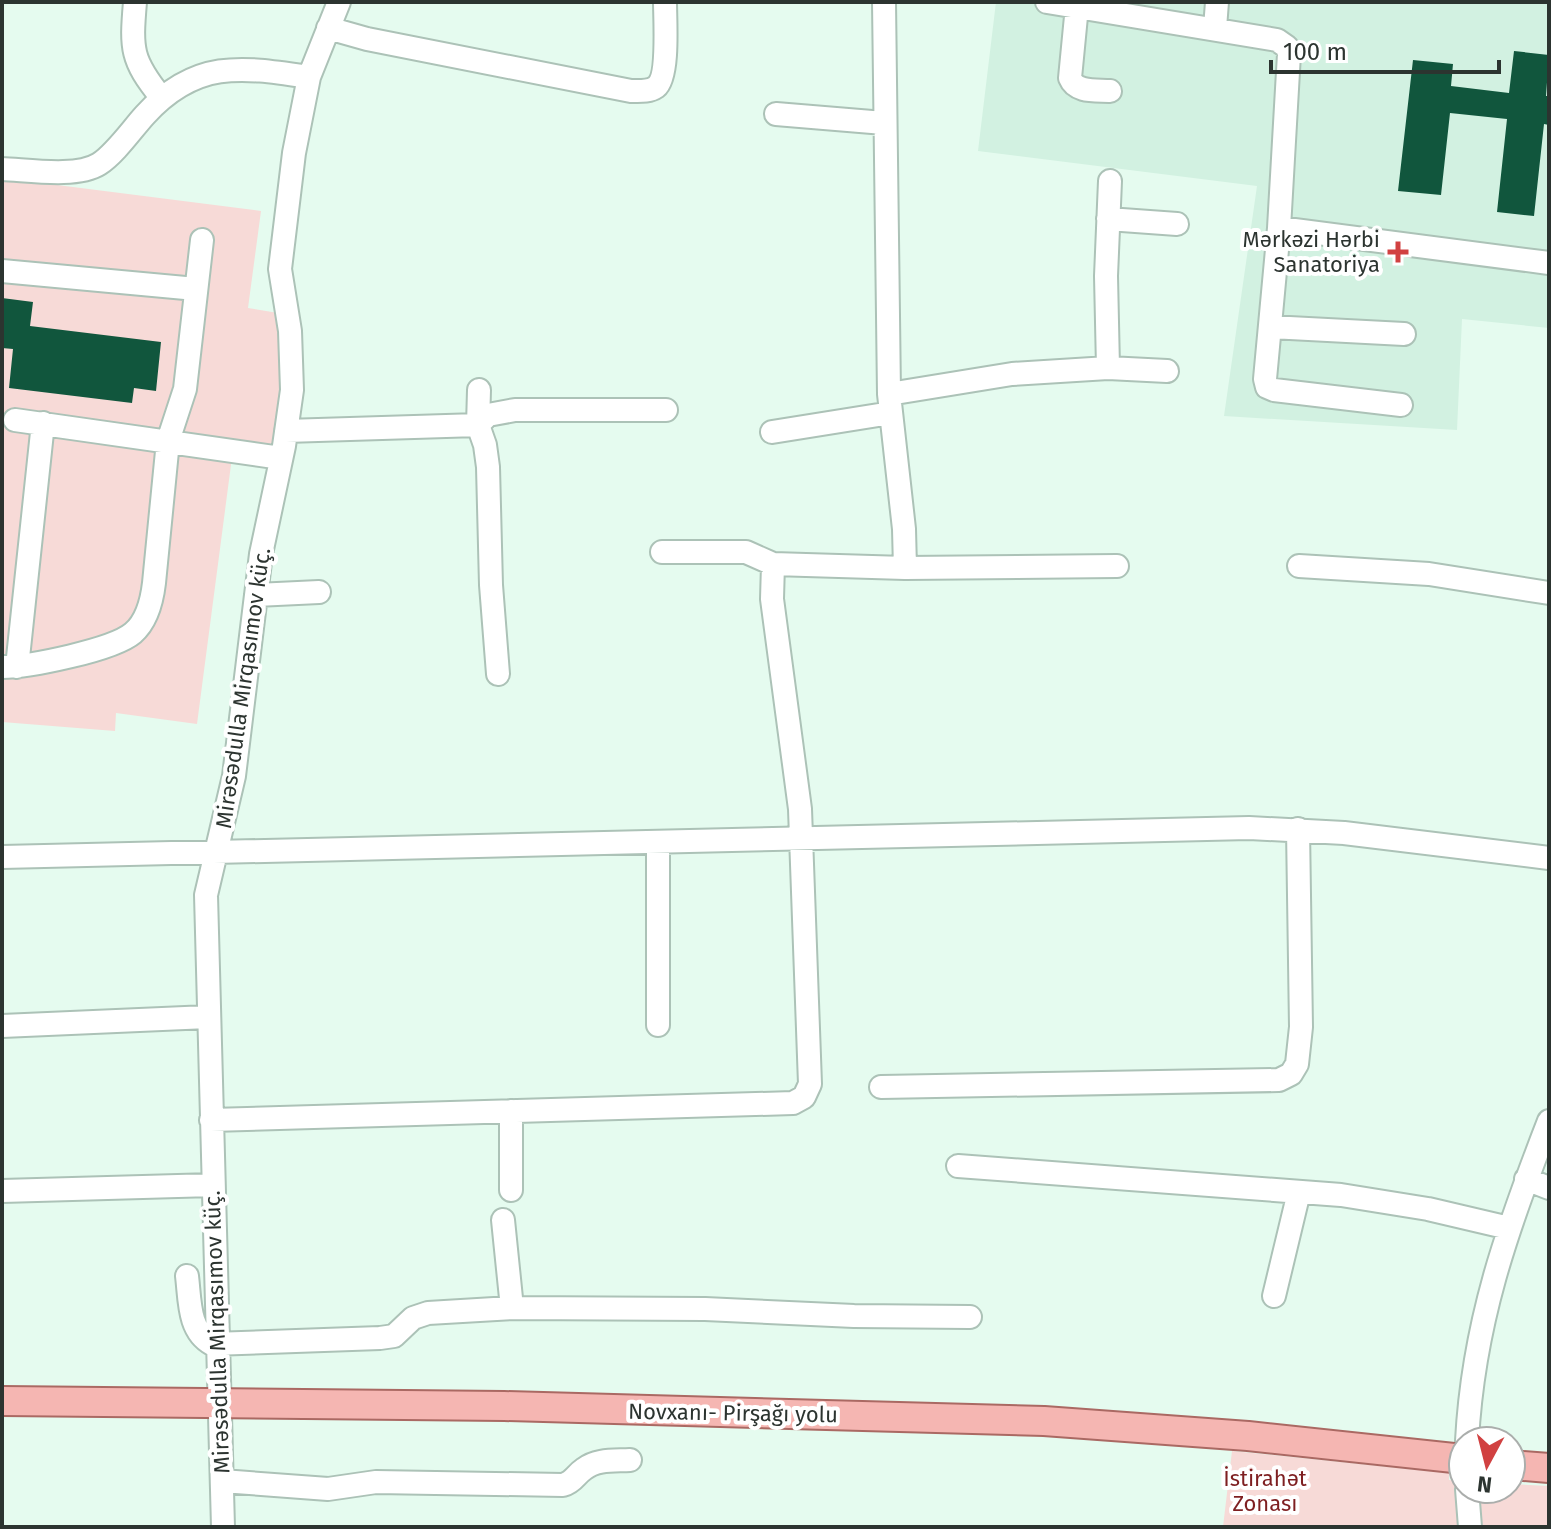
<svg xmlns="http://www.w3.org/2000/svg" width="1551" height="1529" font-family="'Fira Sans',sans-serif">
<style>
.built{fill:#d2f1e1}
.green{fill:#f7dad7}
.building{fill:#11563d}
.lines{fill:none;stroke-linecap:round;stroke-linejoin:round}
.minor-casing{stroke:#acc2b7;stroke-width:26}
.major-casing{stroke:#aa6963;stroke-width:32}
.minor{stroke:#fff;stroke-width:22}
.major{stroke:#f5b6b2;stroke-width:28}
.poi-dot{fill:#d14141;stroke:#fff;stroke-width:3}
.labels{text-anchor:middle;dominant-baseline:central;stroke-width:8;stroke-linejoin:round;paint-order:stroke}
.poi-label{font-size:22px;fill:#2c3430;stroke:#fff;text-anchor:end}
.street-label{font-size:22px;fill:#2c3430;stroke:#fff}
.park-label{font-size:22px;fill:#7e1f21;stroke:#fff}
</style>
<rect width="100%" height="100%" fill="#e5fbef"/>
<path class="built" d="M 996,2 L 1549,2 L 1549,328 L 1462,319 L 1457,430 L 1224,416 L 1257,186 L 978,151 Z"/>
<path class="green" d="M 2,178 L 261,211 L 248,308 L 278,313 L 286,387 L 272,444 L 234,442 L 197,724 L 116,713 L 115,731 L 2,722 Z
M 1232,1451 L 1449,1473 L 1449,1480 L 1463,1481 L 1463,1489 L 1511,1489 L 1511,1484 L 1549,1486 L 1549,1527 L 1223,1527 Z"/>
<path class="building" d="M 1514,51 L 1549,55 L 1546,96 L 1549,96 L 1549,125 L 1544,124 L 1534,216 L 1497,212 L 1507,119 L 1450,113 L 1441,195 L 1398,191 L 1413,60 L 1453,64 L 1451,86 L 1509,93 Z
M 2,298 L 33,302 L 30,326 L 161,342 L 156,391 L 134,388 L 132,403 L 9,388 L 13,349 L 2,348 Z"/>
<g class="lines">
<defs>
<path id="minor" d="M 135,2 C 131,49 131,60 161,97
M 884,2 L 889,394 L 904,529 L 905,568
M 1047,2 L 1277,40 L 1287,47 L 1289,54 L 1279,228 L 1265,379 L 1267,387 L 1274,390 L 1401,405
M 1077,6 L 1070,78 C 1076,93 1096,90 1110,91
M 328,28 L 367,39 L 631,91 C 639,91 649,92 656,87 C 669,77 665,19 665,2
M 1215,28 L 1217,2
M 776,114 L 884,123
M 2,169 C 28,170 77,178 99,164 C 115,154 133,128 145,115 C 196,59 242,67 309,77
M 1108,219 L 1177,224
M 1279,228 L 1549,263
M 2,271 L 196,289
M 1270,327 L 1404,334
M 1108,368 L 1167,371
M 479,390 L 478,425 L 485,445 L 488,467 L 491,585 L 498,674
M 889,394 L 1012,374 L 1108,368 L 1106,276 L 1110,181
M 15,420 L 281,458
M 286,431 L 478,425 L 488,415 L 515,410 L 666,410
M 772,432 L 891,413
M 662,552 L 746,552 L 773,564 L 905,568 L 1117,566
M 1299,566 L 1429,574 L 1549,593
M 256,595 L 319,592
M 2,667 C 29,667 113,650 133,633 C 147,621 152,600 154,583 L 168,441 L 185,389 L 202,240
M 17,667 L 43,423
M 658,842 L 658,1025
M 2,857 L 1249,828 L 1344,833 L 1549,858
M 2,1026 L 208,1017
M 881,1087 L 1279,1080 L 1291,1074 L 1297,1064 L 1301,1027 L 1298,829
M 511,1111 L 511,1190
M 211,1120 L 793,1103 L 804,1097 L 810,1084 L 800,809 L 772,599 L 773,564
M 958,1166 L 1341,1195 L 1428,1209 L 1509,1228
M 1526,1179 L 1549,1188
M 2,1191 L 213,1185
M 503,1220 L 512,1308
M 187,1276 C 190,1300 188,1331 212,1344 L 380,1338 L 394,1336 L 413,1318 L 428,1313 L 512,1308 L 705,1309 L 854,1316 L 970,1317
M 1274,1296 L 1299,1192
M 1467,1441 C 1473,1324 1507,1229 1549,1121
M 222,1481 L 328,1489 L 376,1482 L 563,1485 C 574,1482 575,1475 584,1469 C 597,1459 614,1461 630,1460
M 1467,1489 L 1470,1527
M 223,1527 L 206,895 L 234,776 L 261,554 L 284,446 L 292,390 L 290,331 L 280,269 L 294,153 L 309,77 L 339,2"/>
<path id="major" d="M 2,1401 L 504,1406 L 1044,1421 L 1248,1436 L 1463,1459
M 1511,1465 L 1549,1468"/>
</defs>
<use href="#minor" class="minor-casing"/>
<use href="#major" class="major-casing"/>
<use href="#minor" class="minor"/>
<use href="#major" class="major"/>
</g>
<path class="poi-dot" d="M1394 240h8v8h8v8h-8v8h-8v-8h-8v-8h8z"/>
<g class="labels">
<g class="poi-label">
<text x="1380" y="239">Mərkəzi Hərbi<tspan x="1380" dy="25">Sanatoriya</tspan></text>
</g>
<g class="street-label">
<text transform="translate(243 688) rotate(-82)">Mirəsədulla Mirqasımov küç.</text>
<text transform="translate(217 1332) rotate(-92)">Mirəsədulla Mirqasımov küç.</text>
<text transform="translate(733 1413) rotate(1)">Novxanı- Pirşağı yolu</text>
</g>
<g class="park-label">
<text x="1265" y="1478">İstirahət<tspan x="1265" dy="25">Zonası</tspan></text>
</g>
</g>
<rect width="1551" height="1529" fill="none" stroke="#2c3430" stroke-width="8"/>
<g transform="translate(1487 1465) rotate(187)"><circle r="38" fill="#ffffff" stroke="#abaeac" stroke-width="2"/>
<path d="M0-6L14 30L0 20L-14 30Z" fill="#d14141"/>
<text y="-12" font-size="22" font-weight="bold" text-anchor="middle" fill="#2c3430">N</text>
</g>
<path d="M1271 60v12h228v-12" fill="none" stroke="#2c3430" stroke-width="4"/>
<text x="1283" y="60" font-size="24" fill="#2c3430" stroke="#ffffff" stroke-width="6" paint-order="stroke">100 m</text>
</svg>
